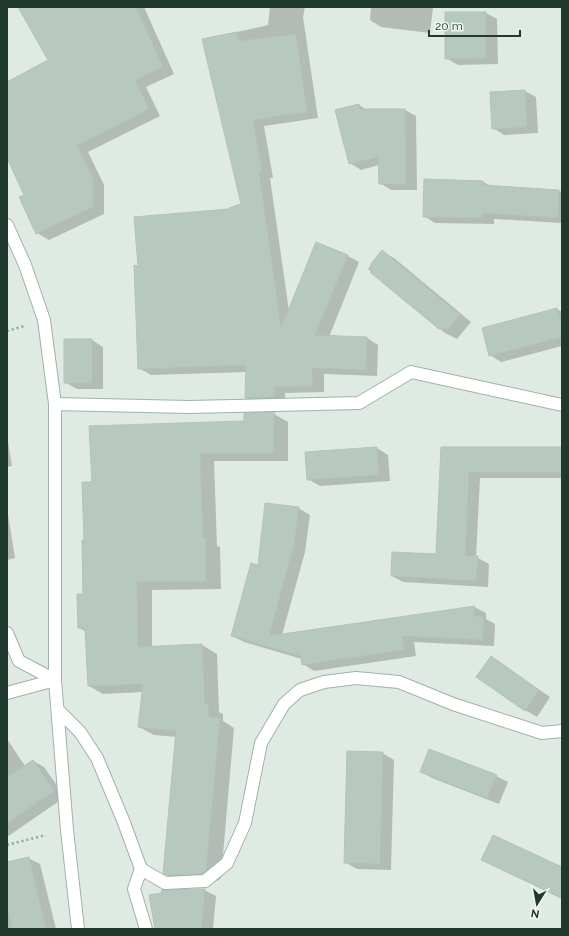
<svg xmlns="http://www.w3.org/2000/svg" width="569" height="936" font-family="Raleway,sans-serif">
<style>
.shadow{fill:#0003}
.building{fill:#b7c8be;stroke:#b2c3b9}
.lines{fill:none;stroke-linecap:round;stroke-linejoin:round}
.minor-casing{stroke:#a2b1a9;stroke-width:14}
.path{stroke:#80ad97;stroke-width:2.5;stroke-dasharray:2 3;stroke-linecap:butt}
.minor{stroke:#fff;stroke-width:12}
</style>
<rect width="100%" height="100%" fill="#dfeae3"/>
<path class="shadow" d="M 19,7 L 144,7 L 174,74 L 146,87 L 160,116 L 88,152 L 104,185 L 104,214 L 49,240 L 37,233 L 25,195 L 7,155 L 7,83 L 49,61 Z
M 270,7 L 305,7 L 303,17 L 318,118 L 264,126 L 273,178 L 270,178 L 289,311 L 348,256 L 359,262 L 329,337 L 367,338 L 378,345 L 377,376 L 324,374 L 324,392 L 285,393 L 285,404 L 257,404 L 246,398 L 247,372 L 151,375 L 139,368 L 139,267 L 231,210 L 242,205 L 215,37 L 268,25 Z
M 371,7 L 433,7 L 430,33 L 381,27 L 370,20 Z
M 486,13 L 497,19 L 498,64 L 458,65 L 446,58 Z
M 525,91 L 536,97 L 538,133 L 504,135 L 493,128 Z
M 359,105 L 367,110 L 405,110 L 416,116 L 417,190 L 391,190 L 380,183 L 379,165 L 361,170 L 350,163 Z
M 483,182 L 491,186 L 559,191 L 562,192 L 562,223 L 494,219 L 494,224 L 435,223 L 424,216 Z
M 382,252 L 394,258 L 471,322 L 457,339 L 445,333 L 368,269 Z
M 557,309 L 562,312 L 562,346 L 501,362 L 490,355 Z
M 92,340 L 103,347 L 103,389 L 77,389 L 65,382 Z
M 274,414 L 288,422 L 288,461 L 214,461 L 217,546 L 220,547 L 221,589 L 152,590 L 152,648 L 202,645 L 217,654 L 219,712 L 223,714 L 223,721 L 234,728 L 221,878 L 217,881 L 182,883 L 164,873 L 177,737 L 154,735 L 139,727 L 143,692 L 103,694 L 89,686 L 87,632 L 79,628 L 84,595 L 85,541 L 93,483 L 245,422 Z
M 7,435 L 12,466 L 7,467 Z
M 377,448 L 388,455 L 390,481 L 320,486 L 308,479 Z
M 442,448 L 562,448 L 562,478 L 480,478 L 476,557 L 489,564 L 488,587 L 403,582 L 392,576 L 437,555 Z
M 7,508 L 15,558 L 7,560 Z
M 298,508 L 310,515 L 305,552 L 282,635 L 474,607 L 486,613 L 486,619 L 495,624 L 494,646 L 414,642 L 416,656 L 314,671 L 303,664 L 302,659 L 244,642 L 232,636 L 259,566 Z
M 491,657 L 550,697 L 537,717 L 525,710 Z
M 7,739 L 25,766 L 33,761 L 44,767 L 65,797 L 7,837 Z
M 382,753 L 394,760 L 391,870 L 357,869 L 345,862 Z
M 421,771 L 496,776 L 508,782 L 499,804 L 432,778 Z
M 28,858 L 40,864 L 56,929 L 7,929 L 7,863 Z
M 482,860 L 562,868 L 562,899 L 494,866 Z
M 204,890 L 216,896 L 213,929 L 156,929 Z"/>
<path class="building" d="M 18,7 L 136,7 L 163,67 L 135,80 L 149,109 L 77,145 L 93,178 L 93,207 L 36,234 L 19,197 L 24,195 L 7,158 L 7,82 L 48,60 Z
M 445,12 L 486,12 L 486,58 L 445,59 Z
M 237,32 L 239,41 L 296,34 L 307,112 L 253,120 L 262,171 L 259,172 L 281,328 L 316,242 L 348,255 L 315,335 L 367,337 L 366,370 L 312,368 L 313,386 L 274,387 L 274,397 L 245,398 L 246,365 L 138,369 L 134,265 L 138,266 L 134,217 L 229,209 L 229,208 L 241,204 L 202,39 Z
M 525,90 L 527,127 L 492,129 L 490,92 Z
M 359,104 L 360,109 L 405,109 L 406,184 L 379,184 L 378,157 L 349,164 L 335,110 Z
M 424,179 L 483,181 L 483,185 L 559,190 L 558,218 L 482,213 L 482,218 L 423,217 Z
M 382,250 L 460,315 L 448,329 L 439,329 L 371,273 L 371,264 Z
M 557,308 L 562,325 L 562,337 L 489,356 L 482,328 Z
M 64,339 L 92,339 L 92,383 L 64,383 Z
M 274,412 L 274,453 L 200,453 L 203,538 L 206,538 L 206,581 L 137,582 L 138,647 L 202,644 L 205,704 L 208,704 L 209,717 L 220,718 L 206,870 L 202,874 L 167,875 L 163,873 L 176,731 L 138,727 L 143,684 L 88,686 L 85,628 L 78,628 L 77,594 L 83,594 L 82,540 L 84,540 L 82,482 L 92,482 L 89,426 L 244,421 L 244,413 Z
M 377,447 L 379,475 L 307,480 L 305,452 Z
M 441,447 L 562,447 L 562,472 L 469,472 L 465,556 L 478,556 L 476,581 L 391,576 L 392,552 L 436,554 Z
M 265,503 L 299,507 L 294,545 L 269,636 L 475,606 L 474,616 L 484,617 L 482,640 L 402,636 L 404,650 L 302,665 L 301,656 L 231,636 L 251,563 L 258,565 Z
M 491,656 L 539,690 L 525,711 L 476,677 Z
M 429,749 L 497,775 L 487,798 L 420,772 Z
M 347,751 L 383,752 L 380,864 L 344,863 Z
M 33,760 L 54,791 L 7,823 L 7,777 Z
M 493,835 L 562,867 L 562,898 L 481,860 Z
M 29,857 L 46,929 L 12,929 L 7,907 L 7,862 Z
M 205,889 L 201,929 L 155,929 L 149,895 L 161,893 L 162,890 Z"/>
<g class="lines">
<defs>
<path id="minor" d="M 7,225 L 25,265 L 44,320 L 55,404 L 55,680 L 67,830 L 78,929
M 55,404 L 189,407 L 359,403 L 411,372 L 562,405
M 7,633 L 19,661 L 55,680
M 7,693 L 55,680
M 58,710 L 80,732 L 97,758 L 123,820 L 141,869 L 165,883 L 205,881 L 227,863 L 245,823 L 261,743 L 284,704 L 300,690 L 324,682 L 356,678 L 399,682 L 453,704 L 542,733 L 562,731
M 141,869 L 134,889 L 146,929"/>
</defs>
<use href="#minor" class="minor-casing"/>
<path class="path" d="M 7,331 L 24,326
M 7,845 L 46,835"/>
<use href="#minor" class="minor"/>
</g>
<rect width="569" height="936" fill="none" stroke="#20392e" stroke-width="16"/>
<g transform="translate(537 904) rotate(191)" stroke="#eff7f2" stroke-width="3" paint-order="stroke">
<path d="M0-3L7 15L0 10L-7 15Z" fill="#20392e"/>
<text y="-6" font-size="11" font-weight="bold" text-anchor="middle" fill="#20392e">N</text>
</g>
<path d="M429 30v6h91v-6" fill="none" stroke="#20392e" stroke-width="2"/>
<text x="435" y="30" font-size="12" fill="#20392e" stroke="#eff7f2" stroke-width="3" paint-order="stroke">20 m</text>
</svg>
